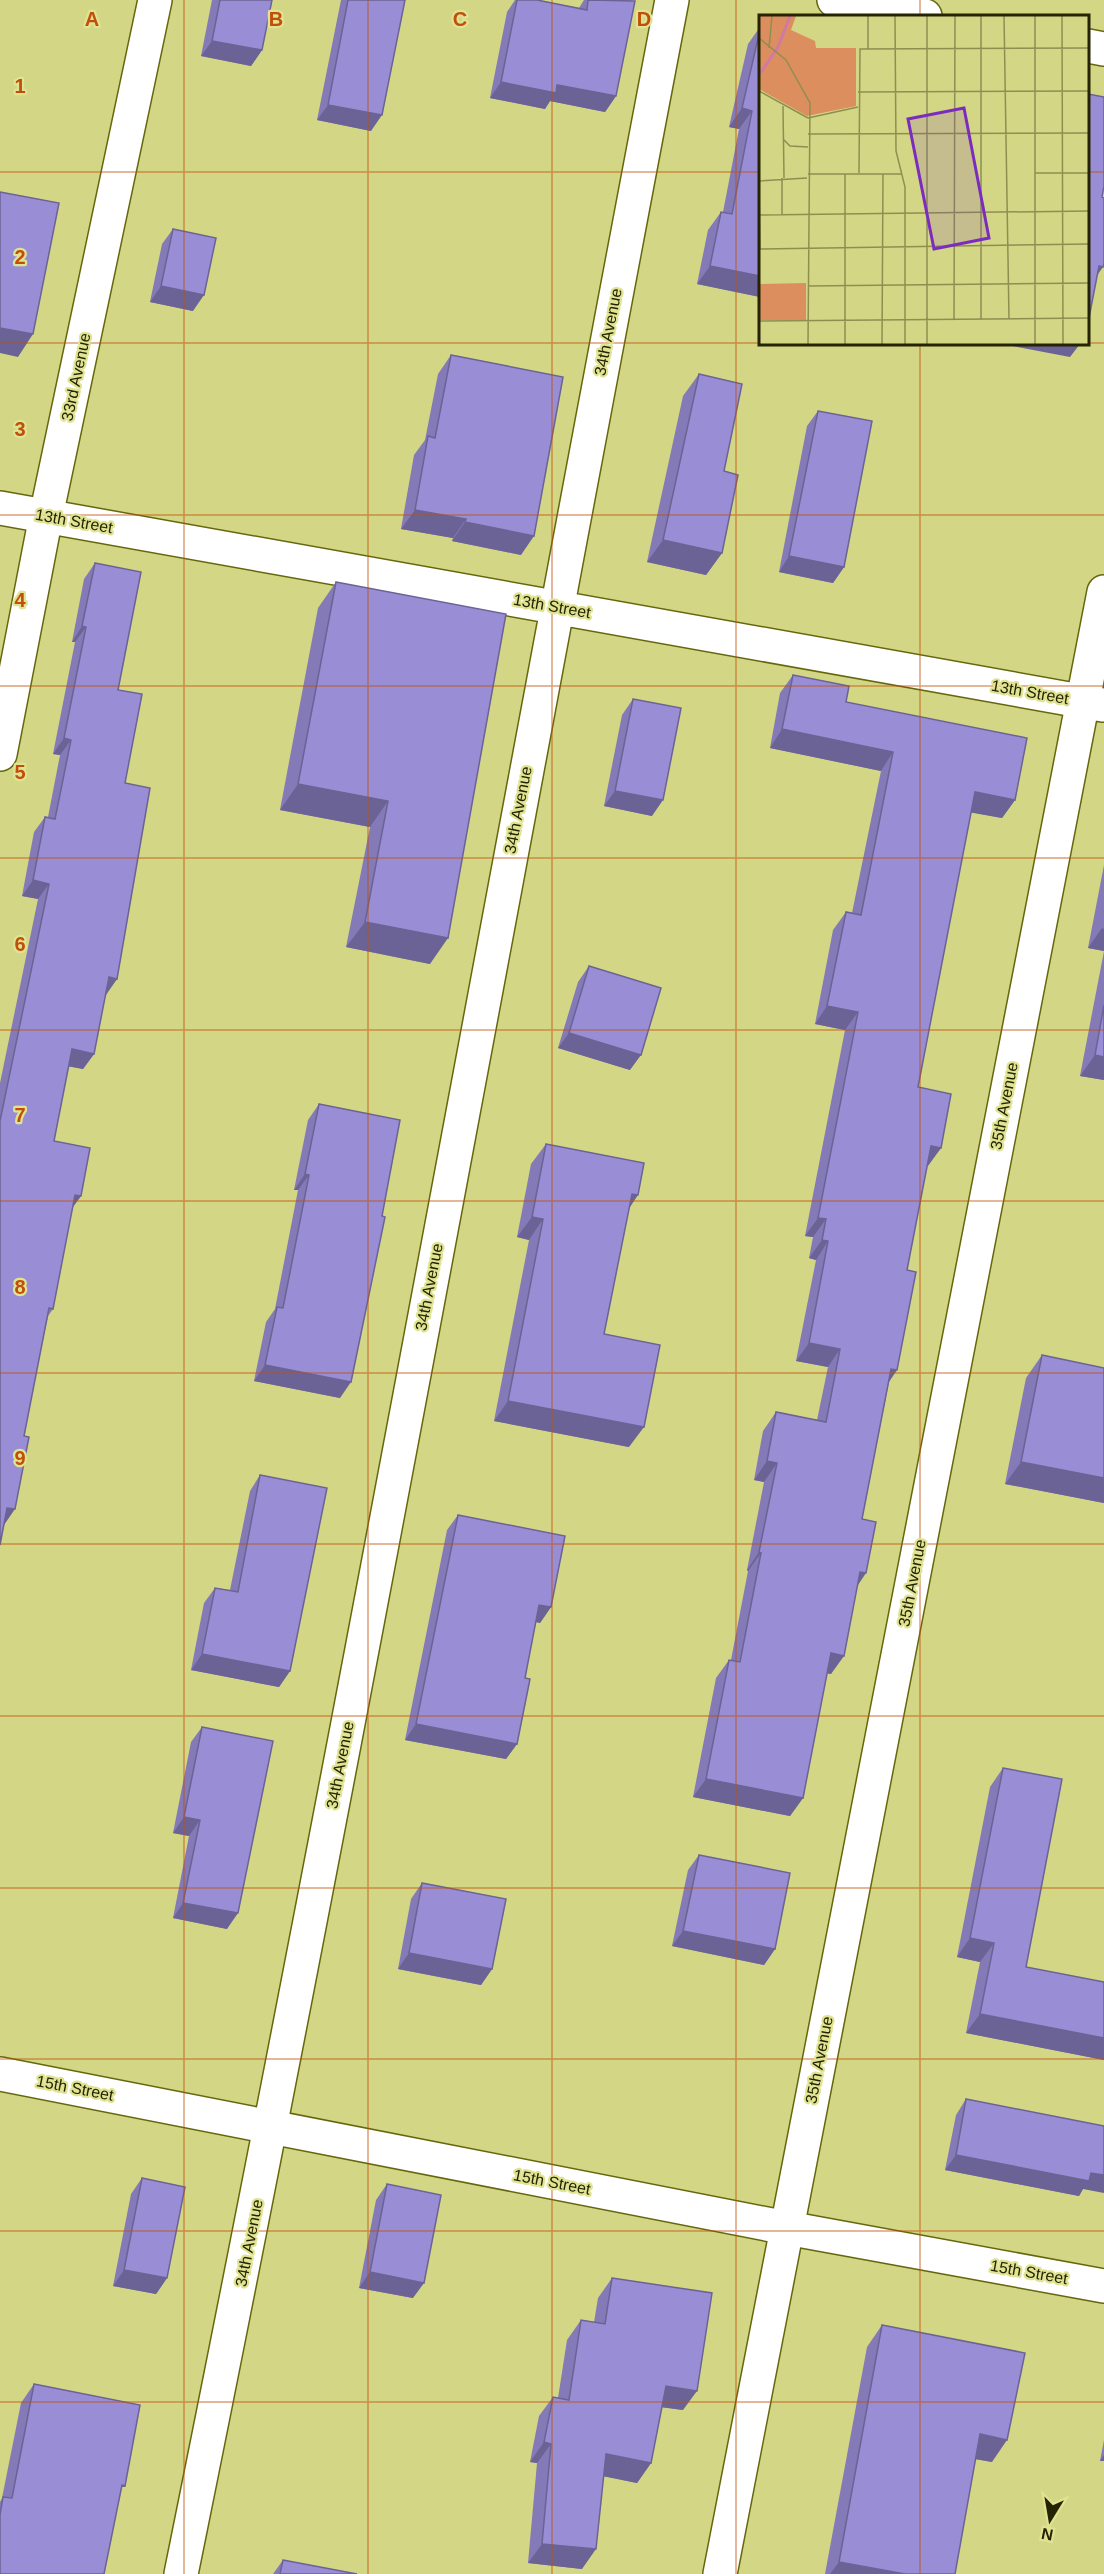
<svg xmlns="http://www.w3.org/2000/svg" width="1104" height="2574" font-family="Helvetica,sans-serif">
<style>
.lines{fill:none;stroke-linecap:round;stroke-linejoin:round}
.minor-casing{stroke:#66670d;stroke-width:36}
.tertiary-casing{stroke:#66670d;stroke-width:36}
.minor{stroke:#fff;stroke-width:33}
.tertiary{stroke:#fff;stroke-width:33}
.wall{fill:#847ab7}
.shaded-wall{fill:#6b6395}
.building{fill:#998ed5;stroke:#6b6395;stroke-width:1.5}
.grid{fill:none;stroke:#c14e0a;stroke-width:1.5;stroke-opacity:0.55}
.labels{text-anchor:middle;dominant-baseline:central;stroke-width:4.5;stroke-linejoin:round;paint-order:stroke}
.street-label{font-size:16px;fill:#242402;stroke:#e0e492}
.inset-river{fill:none;stroke:#d079a3;stroke-width:3}
.inset-road{fill:none;stroke:#8d8f51;stroke-width:1.5}
.view{fill:#7b2cbf;fill-opacity:0.15;stroke:#7b2cbf;stroke-width:3}
.inset-edge{fill:none;stroke:#242402;stroke-width:3}
.grid-label{font-size:20px;text-anchor:middle;font-weight:bold;fill:#c14e0a;stroke:#e0e492;stroke-width:4.5;stroke-linejoin:round;paint-order:stroke}
</style>
<rect width="100%" height="100%" fill="#d3d685"/>
<g class="lines">
<defs>
<path id="minor" d="M 834,0 L 925,16
M 1088,46 L 1104,49
M 0,508 L 1103,705
M 0,754 L 46,516 L 155,0
M 181,2574 C 355,1718 508,858 672,0
M 720,2574 L 1104,592"/>
<path id="tertiary" d="M 0,2074 L 787,2228 L 1104,2286"/>
</defs>
<use href="#minor" class="minor-casing"/>
<use href="#tertiary" class="tertiary-casing"/>
<use href="#minor" class="minor"/>
<use href="#tertiary" class="tertiary"/>
</g>
<path class="wall" d="M 212,0 L 272,0 L 262,50 L 251,66 L 201,56 Z
M 341,0 L 405,0 L 371,131 L 317,120 Z
M 515,0 L 537,0 L 579,8 L 584,0 L 631,0 L 616,96 L 605,112 L 550,101 L 545,109 L 490,98 L 507,12 Z
M 760,27 L 760,297 L 697,284 L 708,230 L 721,212 L 723,212 L 739,129 L 729,127 L 748,44 Z
M 173,229 L 193,311 L 150,302 L 162,244 Z
M 451,355 L 521,555 L 452,541 L 453,538 L 401,529 L 414,455 L 425,440 L 438,374 Z
M 699,374 L 724,471 L 722,553 L 706,575 L 647,562 L 683,396 Z
M 818,411 L 844,567 L 833,583 L 779,572 L 807,426 Z
M 95,563 L 118,690 L 125,783 L 117,979 L 105,994 L 94,1054 L 83,1069 L 68,1066 L 54,1141 L 81,1196 L 72,1208 L 53,1309 L 48,1316 L 0,1545 L 0,1083 L 38,899 L 22,896 L 34,832 L 45,817 L 48,817 L 60,755 L 53,754 L 75,642 L 72,642 L 84,579 Z
M 336,582 L 430,964 L 346,947 L 370,827 L 280,810 L 318,608 Z
M 793,675 L 846,702 L 1015,800 L 1002,818 L 971,812 L 918,1087 L 941,1148 L 927,1166 L 907,1270 L 889,1382 L 862,1519 L 857,1586 L 831,1674 L 827,1673 L 803,1798 L 790,1816 L 693,1797 L 716,1678 L 729,1660 L 731,1660 L 748,1571 L 747,1570 L 764,1482 L 754,1480 L 763,1431 L 776,1412 L 817,1420 L 828,1367 L 796,1361 L 816,1260 L 809,1258 L 813,1237 L 805,1236 L 845,1030 L 815,1024 L 833,930 L 846,912 L 852,913 L 881,771 L 770,748 L 780,693 Z
M 633,699 L 652,816 L 604,806 L 622,715 Z
M 1104,865 L 1104,1080 L 1080,1076 L 1104,951 L 1088,948 Z
M 589,966 L 630,1070 L 558,1048 L 578,982 Z
M 319,1104 L 340,1398 L 254,1381 L 266,1322 L 275,1309 L 298,1190 L 294,1190 L 308,1120 Z
M 546,1144 L 629,1209 L 604,1334 L 629,1447 L 494,1421 L 529,1240 L 517,1237 L 531,1164 Z
M 1042,1355 L 1104,1368 L 1104,1503 L 1005,1484 L 1026,1378 Z
M 260,1475 L 290,1671 L 279,1687 L 191,1670 L 204,1603 L 215,1588 L 230,1590 L 250,1491 Z
M 458,1515 L 551,1607 L 540,1623 L 536,1622 L 525,1678 L 517,1744 L 506,1759 L 405,1740 L 447,1530 Z
M 202,1727 L 227,1929 L 173,1918 L 189,1836 L 173,1833 L 191,1742 Z
M 1003,1768 L 1026,1967 L 1104,1982 L 1104,2060 L 966,2033 L 980,1962 L 957,1957 L 990,1787 Z
M 699,1855 L 775,1949 L 764,1965 L 672,1946 L 688,1870 Z
M 422,1883 L 492,1969 L 481,1985 L 398,1969 L 411,1899 Z
M 966,2099 L 1083,2189 L 1079,2196 L 945,2170 L 956,2115 Z
M 142,2178 L 167,2278 L 156,2294 L 113,2286 L 131,2194 Z
M 387,2184 L 413,2298 L 359,2288 L 376,2200 Z
M 612,2278 L 683,2410 L 662,2407 L 651,2463 L 637,2483 L 604,2476 L 582,2569 L 528,2563 L 537,2463 L 530,2462 L 539,2416 L 553,2397 L 558,2398 L 567,2340 L 581,2320 L 594,2322 L 598,2298 Z
M 882,2325 L 992,2462 L 975,2459 L 955,2574 L 825,2574 L 867,2347 Z
M 34,2384 L 120,2492 L 0,2574 L 0,2502 L 2,2498 L 21,2403 Z
M 1104,2440 L 1104,2461 L 1100,2461 Z
M 283,2560 L 357,2574 L 273,2574 Z"/>
<path class="shaded-wall" d="M 212,41 L 262,50 L 251,66 L 201,56 Z
M 501,82 L 557,85 L 616,96 L 605,112 L 550,101 L 545,109 L 490,98 Z
M 328,105 L 382,115 L 371,131 L 317,120 Z
M 742,108 L 752,111 L 739,129 L 729,127 Z
M 710,266 L 760,276 L 760,297 L 697,284 Z
M 1099,266 L 1103,267 L 1088,288 Z
M 161,286 L 204,295 L 193,311 L 150,302 Z
M 0,328 L 33,334 L 18,357 L 0,353 Z
M 1002,344 L 1080,344 L 1070,357 Z
M 415,510 L 466,519 L 453,538 L 401,529 Z
M 465,522 L 534,536 L 521,555 L 452,541 Z
M 663,540 L 722,553 L 706,575 L 647,562 Z
M 789,556 L 844,567 L 833,583 L 779,572 Z
M 82,626 L 86,627 L 75,642 L 72,642 Z
M 782,729 L 893,752 L 881,771 L 770,748 Z
M 64,738 L 71,740 L 60,755 L 53,754 Z
M 298,784 L 388,801 L 370,827 L 280,810 Z
M 615,791 L 663,800 L 652,816 L 604,806 Z
M 975,792 L 1015,800 L 1002,818 L 962,811 Z
M 33,880 L 49,884 L 38,899 L 22,896 Z
M 365,922 L 448,938 L 430,964 L 346,947 Z
M 1102,928 L 1104,929 L 1104,951 L 1088,948 Z
M 109,977 L 117,979 L 106,995 L 98,993 Z
M 827,1006 L 858,1012 L 845,1030 L 815,1024 Z
M 569,1033 L 641,1055 L 630,1070 L 558,1048 Z
M 72,1049 L 94,1054 L 83,1069 L 61,1065 Z
M 1095,1055 L 1104,1057 L 1104,1080 L 1080,1076 Z
M 931,1146 L 941,1148 L 928,1166 L 918,1164 Z
M 305,1174 L 309,1175 L 298,1190 L 294,1190 Z
M 632,1194 L 638,1195 L 624,1216 Z
M 75,1195 L 81,1196 L 70,1211 Z
M 532,1217 L 543,1219 L 529,1240 L 517,1237 Z
M 818,1218 L 826,1219 L 813,1237 L 805,1236 Z
M 822,1240 L 828,1241 L 816,1260 L 809,1258 Z
M 809,1343 L 840,1349 L 828,1367 L 796,1361 Z
M 265,1365 L 351,1382 L 340,1398 L 254,1381 Z
M 891,1369 L 897,1370 L 885,1388 Z
M 508,1401 L 644,1427 L 629,1447 L 494,1421 Z
M 767,1461 L 777,1463 L 764,1482 L 754,1480 Z
M 1021,1462 L 1104,1478 L 1104,1503 L 1005,1484 Z
M 7,1508 L 15,1509 L 4,1525 Z
M 759,1552 L 761,1553 L 748,1571 L 747,1570 Z
M 860,1572 L 866,1573 L 854,1591 Z
M 539,1605 L 551,1607 L 540,1623 L 528,1620 Z
M 831,1653 L 844,1656 L 831,1674 L 818,1672 Z
M 202,1654 L 290,1671 L 279,1687 L 191,1670 Z
M 416,1724 L 517,1744 L 506,1759 L 405,1740 Z
M 706,1779 L 803,1798 L 790,1816 L 693,1797 Z
M 184,1817 L 200,1820 L 189,1836 L 173,1833 Z
M 183,1903 L 238,1913 L 227,1929 L 173,1918 Z
M 683,1931 L 775,1949 L 764,1965 L 672,1946 Z
M 970,1938 L 994,1943 L 980,1962 L 957,1957 Z
M 409,1953 L 492,1969 L 481,1985 L 398,1969 Z
M 980,2014 L 1104,2038 L 1104,2060 L 966,2033 Z
M 956,2155 L 1104,2175 L 1104,2193 L 1083,2189 L 1079,2196 L 945,2170 Z
M 124,2270 L 167,2278 L 156,2294 L 113,2286 Z
M 370,2272 L 424,2283 L 413,2298 L 359,2288 Z
M 666,2386 L 697,2391 L 683,2410 L 652,2406 Z
M 980,2434 L 1007,2440 L 992,2462 L 964,2457 Z
M 544,2442 L 551,2444 L 537,2463 L 530,2462 Z
M 606,2454 L 651,2463 L 637,2483 L 592,2474 Z
M 1104,2455 L 1104,2461 L 1100,2461 Z
M 542,2544 L 596,2549 L 582,2569 L 528,2563 Z
M 839,2562 L 905,2574 L 830,2574 Z"/>
<path class="building" d="M 220,0 L 272,0 L 262,50 L 212,41 Z
M 348,0 L 405,0 L 382,115 L 328,105 Z
M 517,0 L 537,0 L 587,10 L 588,0 L 635,1 L 616,96 L 557,85 L 556,93 L 501,82 Z
M 760,30 L 760,276 L 710,266 L 721,212 L 732,214 L 752,111 L 742,108 Z
M 1088,94 L 1104,97 L 1104,186 L 1102,197 L 1104,198 L 1104,264 L 1103,267 L 1099,266 L 1088,323 Z
M 0,192 L 59,203 L 33,334 L 0,328 Z
M 173,229 L 216,238 L 204,295 L 161,286 Z
M 451,355 L 563,377 L 534,536 L 465,522 L 466,519 L 415,510 L 428,436 L 435,438 Z
M 699,374 L 742,384 L 724,471 L 738,475 L 722,553 L 663,540 Z
M 818,411 L 872,421 L 844,567 L 789,556 Z
M 95,563 L 141,572 L 118,690 L 142,694 L 125,783 L 150,788 L 117,979 L 109,977 L 94,1054 L 72,1049 L 54,1141 L 90,1148 L 81,1196 L 75,1195 L 53,1309 L 49,1308 L 24,1436 L 29,1437 L 15,1509 L 7,1508 L 0,1545 L 0,1121 L 49,884 L 33,880 L 45,817 L 55,819 L 71,740 L 64,738 L 86,627 L 82,626 Z
M 336,582 L 506,614 L 448,938 L 365,922 L 388,801 L 298,784 Z
M 793,675 L 849,686 L 846,702 L 1027,738 L 1015,800 L 975,792 L 918,1087 L 951,1094 L 941,1148 L 931,1146 L 907,1270 L 916,1272 L 897,1370 L 891,1369 L 862,1519 L 876,1522 L 866,1573 L 860,1572 L 844,1656 L 831,1653 L 803,1798 L 706,1779 L 729,1660 L 740,1662 L 761,1553 L 759,1552 L 777,1463 L 767,1461 L 776,1412 L 826,1422 L 840,1349 L 809,1343 L 828,1241 L 822,1240 L 826,1219 L 818,1218 L 858,1012 L 827,1006 L 846,912 L 861,915 L 893,752 L 782,729 Z
M 633,699 L 681,708 L 663,800 L 615,791 Z
M 589,966 L 661,988 L 641,1055 L 569,1033 Z
M 1104,1005 L 1104,1057 L 1095,1055 Z
M 319,1104 L 400,1120 L 382,1216 L 385,1217 L 351,1382 L 265,1365 L 277,1307 L 283,1308 L 309,1175 L 305,1174 Z
M 546,1144 L 644,1163 L 638,1195 L 632,1194 L 604,1334 L 660,1345 L 644,1427 L 508,1401 L 543,1219 L 532,1217 Z
M 1042,1355 L 1104,1368 L 1104,1478 L 1021,1462 Z
M 260,1475 L 327,1488 L 290,1671 L 202,1654 L 215,1588 L 238,1592 Z
M 458,1515 L 565,1536 L 551,1607 L 539,1605 L 525,1678 L 530,1679 L 517,1744 L 416,1724 Z
M 202,1727 L 273,1741 L 238,1913 L 183,1903 L 200,1820 L 184,1817 Z
M 1003,1768 L 1062,1779 L 1026,1967 L 1104,1982 L 1104,2038 L 980,2014 L 994,1943 L 970,1938 Z
M 699,1855 L 790,1873 L 775,1949 L 683,1931 Z
M 422,1883 L 506,1899 L 492,1969 L 409,1953 Z
M 966,2099 L 1104,2126 L 1104,2175 L 1091,2173 L 1089,2181 L 956,2155 Z
M 142,2178 L 185,2187 L 167,2278 L 124,2270 Z
M 387,2184 L 441,2195 L 424,2283 L 370,2272 Z
M 612,2278 L 712,2293 L 697,2391 L 666,2386 L 651,2463 L 606,2454 L 596,2549 L 542,2544 L 551,2444 L 544,2442 L 553,2397 L 569,2400 L 581,2320 L 605,2324 Z
M 882,2325 L 1025,2353 L 1007,2440 L 980,2434 L 955,2574 L 905,2574 L 839,2562 Z
M 34,2384 L 140,2405 L 125,2486 L 122,2485 L 104,2574 L 0,2574 L 0,2515 L 3,2497 L 12,2498 Z
M 283,2560 L 357,2574 L 280,2574 Z"/>
<path class="grid" d="M 184,0 L 184,2574M 368,0 L 368,2574M 552,0 L 552,2574M 736,0 L 736,2574M 920,0 L 920,16M 0,172 L 760,172M 1088,172 L 1104,172M 0,343 L 760,343M 1088,343 L 1104,343M 920,344 L 920,2574M 0,515 L 1104,515M 0,686 L 1104,686M 0,858 L 1104,858M 0,1030 L 1104,1030M 0,1201 L 1104,1201M 0,1373 L 1104,1373M 0,1544 L 1104,1544M 0,1716 L 1104,1716M 0,1888 L 1104,1888M 0,2059 L 1104,2059M 0,2231 L 1104,2231M 0,2402 L 1104,2402"/>
<g class="labels">
<g class="street-label">
<text transform="translate(608 332) rotate(-79)">34th Avenue</text>
<text transform="translate(76 377) rotate(-78)">33rd Avenue</text>
<text transform="translate(74 521) rotate(10)">13th Street</text>
<text transform="translate(552 606) rotate(10)">13th Street</text>
<text transform="translate(1030 692) rotate(10)">13th Street</text>
<text transform="translate(518 810) rotate(-79)">34th Avenue</text>
<text transform="translate(1004 1106) rotate(-79)">35th Avenue</text>
<text transform="translate(429 1287) rotate(-79)">34th Avenue</text>
<text transform="translate(912 1583) rotate(-79)">35th Avenue</text>
<text transform="translate(340 1765) rotate(-79)">34th Avenue</text>
<text transform="translate(819 2060) rotate(-79)">35th Avenue</text>
<text transform="translate(75 2088) rotate(11)">15th Street</text>
<text transform="translate(552 2182) rotate(11)">15th Street</text>
<text transform="translate(249 2243) rotate(-79)">34th Avenue</text>
<text transform="translate(1029 2272) rotate(10)">15th Street</text>
</g>
</g>
<g transform="translate(759 15)">
<rect width="330" height="330" fill="#d3d685"/>
<path d="M 0,1 L 37,1 L 32,15 L 56,26 L 57,33 L 97,33 L 97,91 L 48,101 L 0,74 ZM 47,268 L 47,305 L 0,305 L 0,269 Z" fill="#dd8e5f"/>
<path class="inset-river" d="M 0,60 L 19,32 L 31,1"/>
<path class="inset-road" d="M 136,1 L 137,136 L 146,172 L 146,329M 245,1 L 250,304M 276,1 L 276,329M 303,1 L 304,329M 0,23 L 27,45 L 51,88 L 49,329M 10,33 L 13,1M 109,34 L 109,1M 0,76 L 49,103M 99,77 L 330,76M 24,91 L 25,163M 49,103 L 99,92M 49,119 L 330,118M 24,124 L 31,131 L 49,132M 100,158 L 101,34 L 330,33M 276,158 L 330,158M 49,159 L 142,159M 23,163 L 23,200M 0,166 L 48,163M 0,170 L 1,234 L 330,229M 0,200 L 330,196M 49,271 L 330,268M 195,305 L 196,1M 222,305 L 222,1M 0,306 L 330,303M 86,329 L 86,159M 123,329 L 124,159M 168,329 L 168,1"/>
<path class="view" d="M 205,93 L 230,223 L 175,234 L 149,104 Z"/>
<rect width="330" height="330" class="inset-edge"/>
</g>
<g class="grid-label">
<text x="92" y="26">A</text>
<text x="276" y="26">B</text>
<text x="460" y="26">C</text>
<text x="644" y="26">D</text>
<text x="20" y="93">1</text>
<text x="20" y="264">2</text>
<text x="20" y="436">3</text>
<text x="20" y="607">4</text>
<text x="20" y="779">5</text>
<text x="20" y="951">6</text>
<text x="20" y="1122">7</text>
<text x="20" y="1294">8</text>
<text x="20" y="1465">9</text>
</g>
<g transform="translate(1050 2520) rotate(191)" stroke="#e0e492" stroke-width="4.5" paint-order="stroke">
<path d="M0-4.5L10 22L0 15L-10 22Z" fill="#242402"/>
<text y="-9" font-size="16" font-weight="bold" text-anchor="middle" fill="#242402">N</text>
</g>
</svg>
